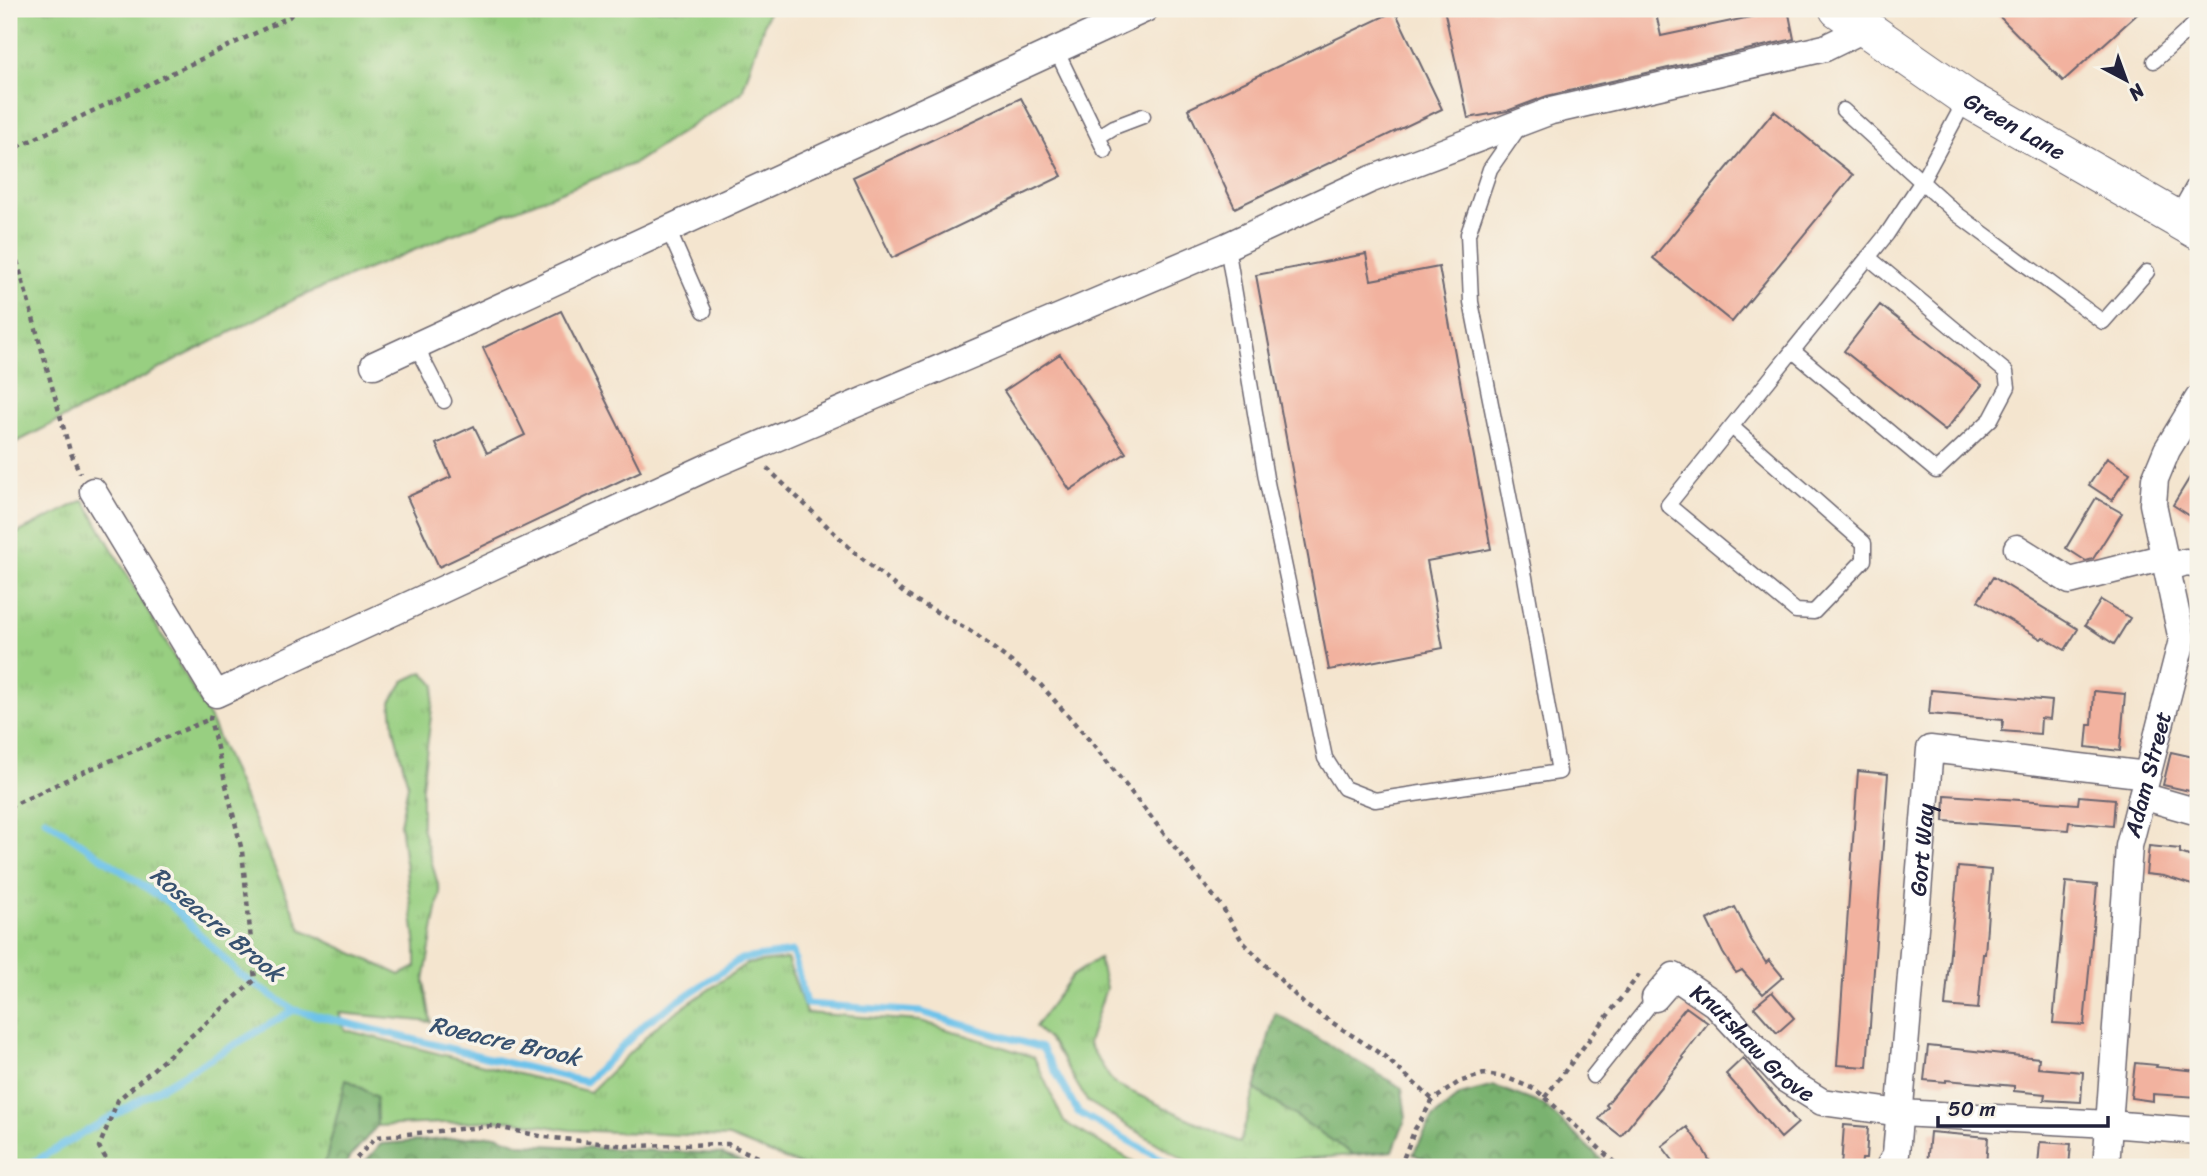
<svg xmlns="http://www.w3.org/2000/svg" width="2207" height="1176" font-family="Sriracha,sans-serif">
<style>
.grass{fill:url(#grass-tufts);stroke:#5d785e;stroke-width:2}
.forest{fill:url(#forest-crowns);stroke:#4e6a55;stroke-width:2}
.lines{fill:none;stroke-linecap:round;stroke-linejoin:round}
.stream{stroke:#6dc2ea;stroke-width:7}
.building{fill:#f2b29f}
.lane-casing{stroke:#6c666f;stroke-width:17}
.street-casing{stroke:#6c666f;stroke-width:29}
.secondary-casing{stroke:#6c666f;stroke-width:39}
.path{stroke:#6c666f;stroke-width:4.5;stroke-dasharray:5 5;stroke-linecap:butt}
.lane{stroke:#fff;stroke-width:14}
.street{stroke:#fff;stroke-width:26}
.secondary{stroke:#fff;stroke-width:37}
.labels{text-anchor:middle;dominant-baseline:central;stroke-width:7;stroke-linejoin:round;paint-order:stroke}
.street-label{font-size:23px;fill:#22223b;stroke:#f7f3e8}
.water-label{font-size:24px;font-style:italic;fill:#385270;stroke:#f7f3e8}
</style>
<defs>
<pattern id="grass-tufts" width="24" height="20" patternUnits="userSpaceOnUse" patternTransform="scale(1.75)"><rect width="24" height="20" fill="#98cf81"/><path d="M3 7l-1-3M5 7V3M7 7l1-3M15 17l-1-3M17 17v-4M19 17l1-3" fill="none" stroke="#83b170"/></pattern>
<pattern id="forest-crowns" width="20" height="18" patternUnits="userSpaceOnUse" patternTransform="scale(1.75)"><rect width="20" height="18" fill="#7ab26f"/><path d="M2 6a3 3 0 1 1 6 0M12 15a3 3 0 1 1 6 0" fill="none" stroke="#64905c"/></pattern>
</defs>
<rect width="100%" height="100%" fill="#f7f3e8"/>
<filter id="ink" filterUnits="userSpaceOnUse"><feTurbulence type="fractalNoise" baseFrequency=".0143" numOctaves="2"/><feDisplacementMap in="SourceGraphic" scale="14" xChannelSelector="R" yChannelSelector="G"/><feConvolveMatrix kernelMatrix="1 2 1 2 8 2 1 2 1" color-interpolation-filters="sRGB"/></filter>
<filter id="wash" filterUnits="userSpaceOnUse"><feTurbulence type="fractalNoise" baseFrequency=".00686" numOctaves="4" result="noise"/><feDisplacementMap in="SourceGraphic" scale="28" xChannelSelector="R" yChannelSelector="G"/><feGaussianBlur stdDeviation="1.57" result="paint"/><feColorMatrix in="noise" values="0 0 0 0 0 0 0 0 0 0 0 0 0 0 0 0 0 1.4 0 .05"/><feComposite in="paint" operator="in"/></filter>
<g filter="url(#wash)">
<rect width="100%" height="100%" fill="#f4e5cf"/>
<path class="grass" d="M 9,9 L 769,9 L 742,92 L 635,163 L 466,229 L 297,298 L 9,446 Z
M 84,500 L 210,719 L 301,929 L 400,975 L 416,967 L 416,946 L 400,824 L 408,785 L 394,729 L 391,702 L 404,681 L 423,672 L 435,685 L 422,786 L 422,827 L 440,892 L 424,981 L 431,1022 L 339,1013 L 345,1030 L 590,1092 L 659,1024 L 746,964 L 787,959 L 806,1013 L 921,1021 L 1034,1057 L 1064,1122 L 1143,1167 L 805,1167 L 729,1137 L 570,1130 L 509,1120 L 377,1126 L 376,1097 L 347,1079 L 324,1167 L 9,1167 L 9,537 Z
M 1099,958 L 1106,988 L 1088,1043 L 1113,1083 L 1240,1143 L 1255,1089 L 1354,1155 L 1196,1167 L 1087,1101 L 1053,1044 L 1035,1027 L 1072,976 Z"/>
<path class="forest" d="M 1275,1013 L 1402,1088 L 1406,1117 L 1393,1151 L 1354,1155 L 1255,1089 Z
M 346,1079 L 376,1097 L 377,1126 L 349,1158 L 345,1167 L 324,1167 Z
M 1494,1086 L 1544,1105 L 1609,1167 L 1443,1167 L 1413,1154 L 1433,1118 L 1460,1095 Z
M 496,1135 L 520,1144 L 722,1154 L 755,1167 L 360,1167 L 381,1144 Z"/>
<g class="lines">
<path class="stream" d="M 45,819 L 169,903 L 239,974 L 294,1010
M 25,1167 L 294,1010 L 586,1082 L 648,1021 L 741,959 L 793,952 L 806,1004 L 921,1012 L 1042,1048 L 1078,1112 L 1175,1167
M 1343,1167 L 1391,1164 L 1401,1167"/>
</g>
<g id="blocks">
<path class="building" d="M 1444,9 L 1655,9 L 1661,36 L 1788,9 L 1794,39 L 1547,96 L 1507,111 L 1468,118 Z
M 1992,9 L 2143,9 L 2063,81 Z
M 1395,11 L 1442,109 L 1235,208 L 1188,109 Z
M 1021,98 L 1062,176 L 892,258 L 853,177 Z
M 1774,111 L 1853,175 L 1732,322 L 1653,258 Z
M 1366,254 L 1371,280 L 1439,267 L 1491,549 L 1427,561 L 1443,648 L 1329,670 L 1256,275 Z
M 1880,305 L 1982,385 L 1945,431 L 1844,351 Z
M 561,311 L 641,471 L 439,567 L 407,497 L 451,477 L 436,444 L 474,426 L 487,453 L 525,435 L 483,348 Z
M 1060,354 L 1126,453 L 1070,490 L 1004,391 Z
M 2107,458 L 2130,473 L 2112,500 L 2089,485 Z
M 2198,464 L 2198,521 L 2173,505 Z
M 2096,498 L 2122,513 L 2093,559 L 2086,561 L 2066,548 Z
M 1993,577 L 2078,629 L 2065,650 L 2043,637 L 2041,639 L 1978,601 Z
M 2101,600 L 2130,618 L 2114,644 L 2085,625 Z
M 1931,690 L 2052,701 L 2050,719 L 2041,718 L 2040,734 L 2002,731 L 2003,720 L 1929,714 Z
M 2094,691 L 2125,694 L 2120,751 L 2086,747 L 2088,725 L 2092,725 Z
M 2171,752 L 2198,758 L 2198,775 L 2194,792 L 2163,785 Z
M 1858,771 L 1888,774 L 1867,1067 L 1837,1065 Z
M 1945,795 L 2078,804 L 2079,796 L 2115,799 L 2113,826 L 2069,822 L 2068,830 L 1944,821 Z
M 2149,846 L 2180,849 L 2180,853 L 2198,859 L 2198,887 L 2164,876 L 2146,874 Z
M 1958,867 L 1991,870 L 1985,954 L 1983,954 L 1978,1009 L 1945,1006 Z
M 2066,882 L 2097,885 L 2084,1025 L 2053,1023 Z
M 1735,907 L 1750,938 L 1766,963 L 1769,960 L 1783,977 L 1763,994 L 1742,970 L 1736,973 L 1723,953 L 1707,920 Z
M 1772,992 L 1794,1018 L 1777,1033 L 1754,1007 Z
M 1686,1007 L 1708,1023 L 1682,1057 L 1684,1058 L 1621,1136 L 1599,1119 L 1608,1107 L 1606,1105 Z
M 1928,1046 L 2039,1058 L 2038,1068 L 2083,1072 L 2081,1102 L 2044,1100 L 2045,1094 L 2014,1091 L 2014,1086 L 1946,1080 L 1946,1082 L 1924,1080 Z
M 1743,1058 L 1798,1123 L 1781,1138 L 1726,1074 Z
M 2135,1063 L 2157,1065 L 2156,1067 L 2198,1071 L 2198,1097 L 2153,1094 L 2153,1101 L 2131,1098 Z
M 1844,1125 L 1868,1127 L 1866,1159 L 1862,1159 L 1861,1167 L 1841,1167 Z
M 1687,1127 L 1703,1149 L 1713,1167 L 1678,1167 L 1662,1146 Z
M 1930,1132 L 1988,1137 L 1986,1167 L 1927,1165 Z
M 2040,1142 L 2071,1144 L 2069,1167 L 2038,1167 Z"/>
</g>
</g>
<g filter="url(#ink)">
<use href="#blocks" fill-opacity="0" stroke="#6c666f" stroke-width="2"/>
<g class="lines">
<defs>
<path id="lane" d="M 1056,50 L 1105,151
M 2154,61 L 2198,21
M 1843,110 L 1957,214 L 2103,322 L 2147,272
M 1098,137 L 1114,127 L 1143,116
M 668,229 L 704,311
M 1227,246 L 1266,478 L 1325,758 L 1344,788 L 1375,800 L 1559,772 L 1525,577 L 1471,302 L 1468,234 L 1490,169 L 1520,126
M 418,344 L 423,360 L 444,401
M 1793,351 L 1936,471 L 1991,419 L 2008,387 L 2006,372 L 1868,257
M 1732,427 L 1864,543 L 1864,560 L 1814,612 L 1796,611 L 1668,505 L 1887,234 L 1922,181 L 1966,99
M 1593,1076 L 1655,998"/>
<g id="street">
<path d="M 2180,222 L 2198,190"/>
<path d="M 374,365 L 1145,9"/>
<path d="M 93,491 L 216,694 L 710,466 L 1227,246 L 1369,180 L 1551,111 L 1825,48 L 1866,28"/>
<path d="M 2017,548 L 2070,581 L 2165,557"/>
<path d="M 2167,568 L 2186,562 L 2198,564"/>
<path d="M 2142,796 L 2198,812"/>
<path id="s1" d="M 1655,998 L 1674,976 L 1715,1004 L 1785,1079 L 1822,1102 L 1900,1113 L 2109,1124 L 2198,1131"/>
<path id="s2" d="M 1889,1167 L 1896,1154 L 1930,749 L 2147,775"/>
<path id="s3" d="M 2106,1167 L 2129,846 L 2182,640 L 2153,504 L 2155,479 L 2167,450 L 2198,399"/>
</g>
<g id="secondary">
<path id="s4" d="M 1838,9 L 1966,98 L 2198,231"/>
</g>
</defs>
<use href="#lane" class="lane-casing"/>
<use href="#street" class="street-casing"/>
<use href="#secondary" class="secondary-casing"/>
<path class="path" d="M 9,151 L 289,17 L 296,9
M 9,232 L 70,451 L 80,473
M 767,468 L 852,550 L 906,595 L 971,631 L 1040,684 L 1093,744 L 1223,908 L 1242,941 L 1305,1005 L 1384,1056 L 1433,1100
M 9,807 L 81,773 L 210,719
M 1545,1097 L 1638,976 L 1641,978
M 111,1167 L 99,1147 L 118,1100 L 255,980 L 242,851 L 210,719 L 211,715
M 352,1167 L 355,1160 L 376,1137 L 492,1126 L 545,1137 L 626,1146 L 728,1144 L 780,1167
M 1400,1167 L 1415,1129 L 1433,1100 L 1459,1082 L 1484,1074 L 1505,1077 L 1534,1089 L 1545,1097 L 1619,1167"/>
<use href="#lane" class="lane"/>
<use href="#street" class="street"/>
<use href="#secondary" class="secondary"/>
</g>
</g>
<g class="labels">
<g class="street-label">
<text stroke="none"><textPath href="#s4" startOffset="212">Green Lane</textPath></text>
<text stroke="none"><textPath href="#s3" startOffset="396">Adam Street</textPath></text>
<text stroke="none"><textPath href="#s2" startOffset="320">Gort Way</textPath></text>
<text stroke="none"><textPath href="#s1" startOffset="133">Knutshaw Grove</textPath></text>
</g>
<g class="water-label">
<text transform="translate(217 924) rotate(40)">Roseacre Brook</text>
<text transform="translate(505 1041) rotate(13)">Roeacre Brook</text>
</g>
</g>
<rect width="2207" height="1176" fill="none" stroke="#f7f3e8" stroke-width="35"/>
<g transform="translate(2126 80) rotate(139)" stroke="#f7f3e8" stroke-width="5" paint-order="stroke">
<path d="M0-5L12 26L0 18L-12 26Z" fill="#22223b"/>
<text y="-10" font-size="19" font-weight="bold" text-anchor="middle" fill="#22223b">N</text>
</g>
<path d="M1938 1116v10h170v-10" fill="none" stroke="#22223b" stroke-width="3.5"/>
<text x="1948" y="1116" font-size="21" fill="#22223b" stroke="#f7f3e8" stroke-width="5" paint-order="stroke">50 m</text>
</svg>
